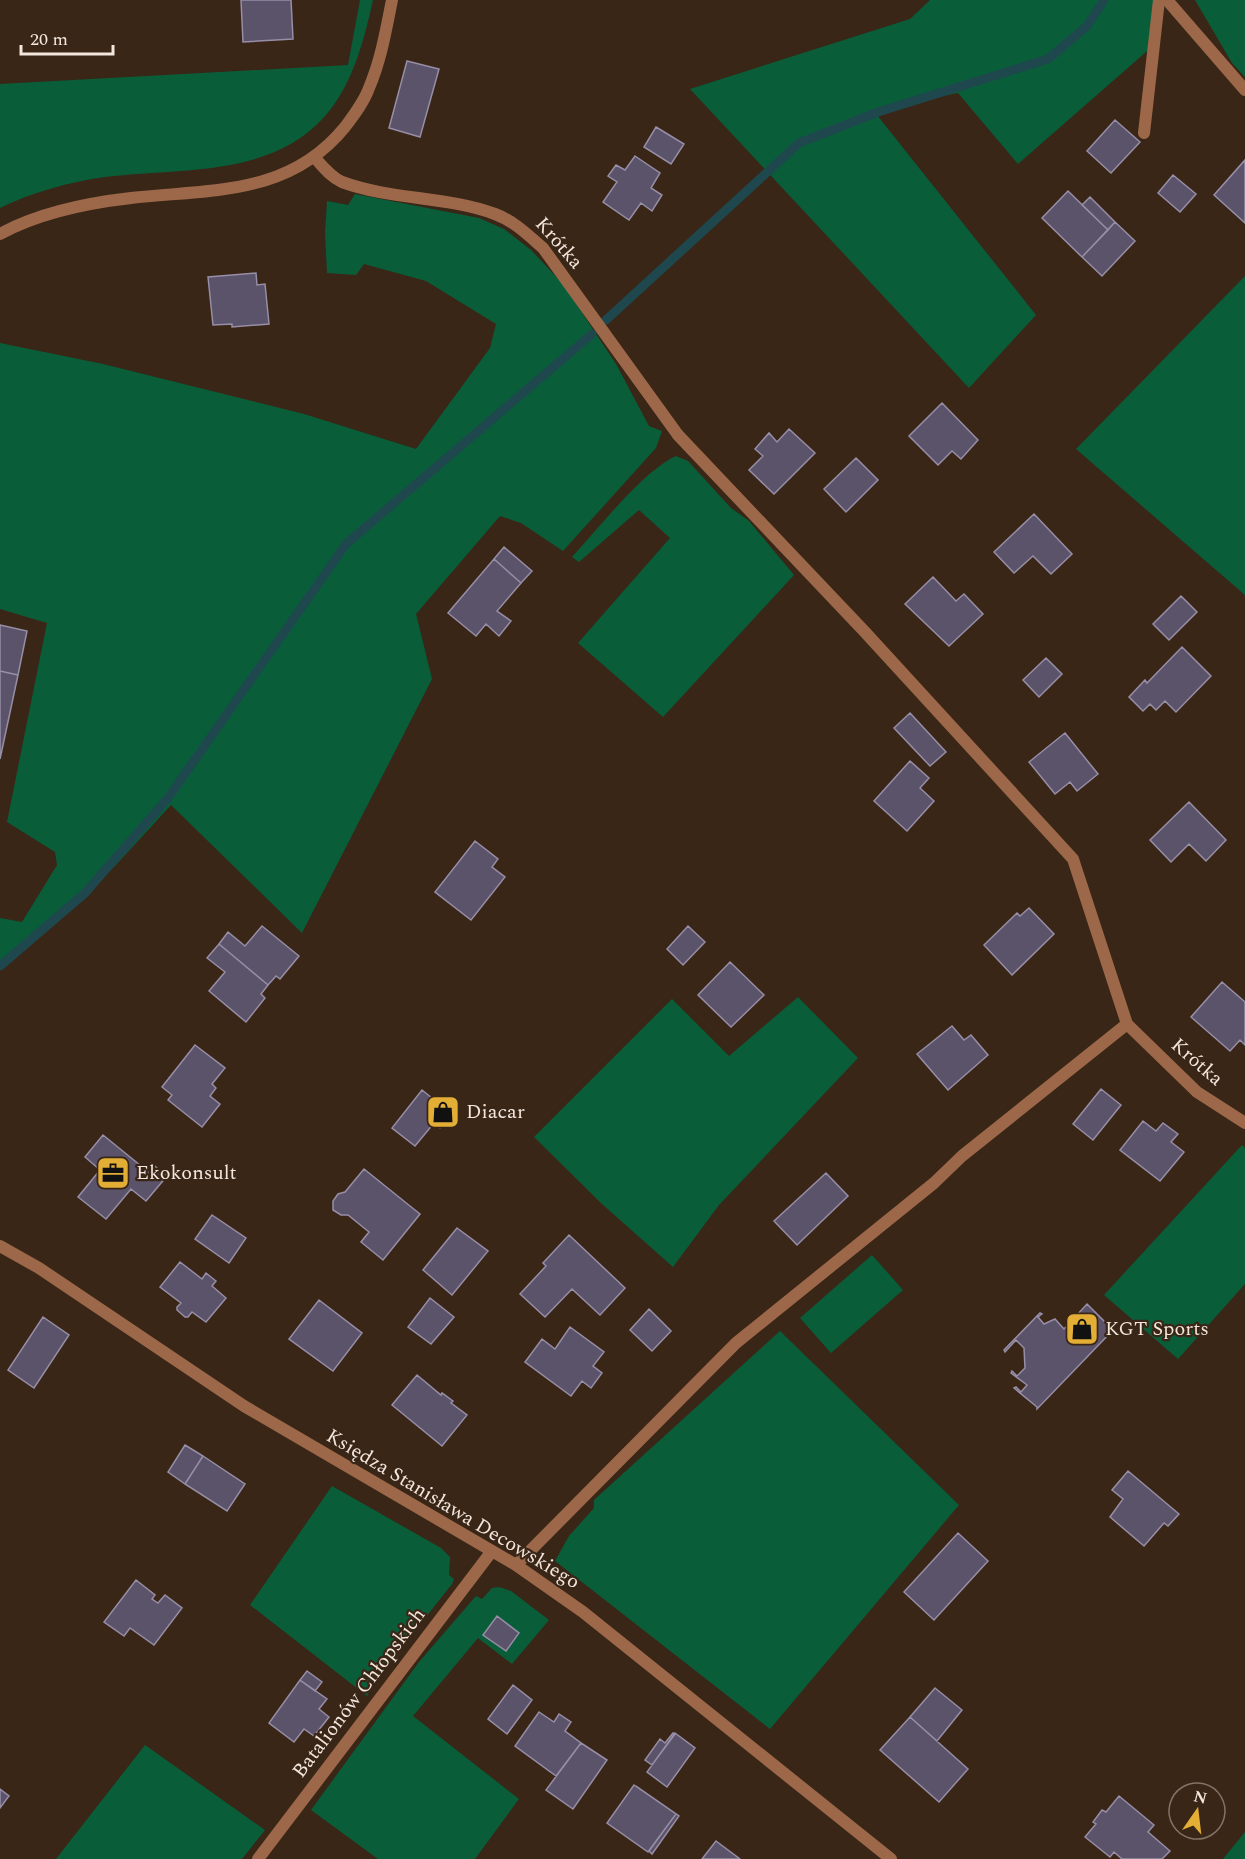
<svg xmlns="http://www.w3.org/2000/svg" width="1245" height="1859" font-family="Spectral,serif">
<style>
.green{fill:#095e39}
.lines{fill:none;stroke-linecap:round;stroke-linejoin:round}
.stream{stroke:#1f484e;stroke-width:9}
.building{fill:#5b5369;stroke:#978ea7;stroke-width:1.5}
.lane{stroke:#9c6849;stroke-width:12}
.street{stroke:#9c6849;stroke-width:12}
.labels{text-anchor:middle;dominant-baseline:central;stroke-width:4.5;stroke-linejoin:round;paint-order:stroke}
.street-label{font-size:20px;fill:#f3e6dd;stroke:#392617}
.poi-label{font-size:20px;fill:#f3e6dd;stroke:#392617;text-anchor:start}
</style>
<rect width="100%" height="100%" fill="#392617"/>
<path class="green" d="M 360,0 L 373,0 C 365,36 355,76 333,106 C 280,179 184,167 105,177 C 69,182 33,192 0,208 L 0,84 L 348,65 Z
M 930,0 L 1158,0 L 1154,45 L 1018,164 L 958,93 L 873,110 L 1036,315 L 969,388 L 690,89 L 910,19 Z
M 1195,0 L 1245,0 L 1245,77 L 1232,63 Z
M 355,194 L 479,218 L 504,229 L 531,250 L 563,284 L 616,364 L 649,426 L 662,431 L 656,448 L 563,551 L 521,523 L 500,516 L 416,614 L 432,679 L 302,933 L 171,805 L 115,866 L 0,969 L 0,918 L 22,922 L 57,865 L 55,852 L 7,822 L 47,623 L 0,609 L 0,343 L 103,364 L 304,414 L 416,449 L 490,348 L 496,324 L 426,281 L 364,264 L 356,275 L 327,273 L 325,232 L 327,201 L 348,205 Z
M 1245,276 L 1245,595 L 1076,449 Z
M 676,456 L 688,461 L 731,508 L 749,521 L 794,575 L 663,717 L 578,643 L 670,538 L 639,510 L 579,562 L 572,557 C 598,529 643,471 676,456 Z
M 798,997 L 858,1058 L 719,1205 L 673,1267 L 602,1204 L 534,1137 L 672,999 L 729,1056 Z
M 1242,1145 L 1245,1148 L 1245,1284 L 1178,1359 L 1104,1295 Z
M 872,1255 L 903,1290 L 831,1353 L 800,1318 Z
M 780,1331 L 959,1505 L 770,1729 L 555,1561 L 569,1536 L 594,1508 L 594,1500 Z
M 332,1486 L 441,1548 L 450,1557 L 449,1575 L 454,1579 L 452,1584 L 373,1684 L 367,1696 L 250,1605 Z
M 499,1587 L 511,1591 L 549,1620 L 512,1664 L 478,1638 L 413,1716 L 519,1799 L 475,1859 L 378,1859 L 311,1810 L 419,1662 L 476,1596 L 482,1599 L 492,1588 Z
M 145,1745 L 265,1830 L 242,1859 L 56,1859 Z
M 1245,1832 L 1245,1859 L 1223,1859 Z"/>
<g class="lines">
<path class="stream" d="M 606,320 L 799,143 L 878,112 L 1048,59 L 1087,26 L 1104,0
M 0,966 L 85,893 L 168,798 L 346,544 L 592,334"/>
</g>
<path class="building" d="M 241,0 L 291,0 L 293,39 L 243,42 Z
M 407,61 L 439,69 L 420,137 L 389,128 Z
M 1115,120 L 1140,142 L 1111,173 L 1087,151 Z
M 656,127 L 684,144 L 671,164 L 644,147 Z
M 635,156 L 660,173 L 651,188 L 662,195 L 652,211 L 641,203 L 629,220 L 603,202 L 617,182 L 608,176 L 616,165 L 625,170 Z
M 1245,160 L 1245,223 L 1214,195 Z
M 1173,175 L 1196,194 L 1180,212 L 1158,193 Z
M 1068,191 L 1108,230 L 1082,257 L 1042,218 Z
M 1090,197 L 1115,222 L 1108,230 L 1082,205 Z
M 1115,222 L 1135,241 L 1102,276 L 1082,257 Z
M 256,273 L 257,285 L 265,284 L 269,324 L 232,327 L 232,324 L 213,325 L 208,277 Z
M 942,403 L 978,440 L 961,459 L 952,451 L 938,465 L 909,436 Z
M 789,429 L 815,453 L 774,494 L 749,470 L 763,456 L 755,449 L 769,433 L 777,442 Z
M 856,458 L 878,480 L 846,512 L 824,489 Z
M 1034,514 L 1072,554 L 1051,574 L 1033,556 L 1014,573 L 994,552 Z
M 504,547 L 532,571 L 521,583 L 494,559 Z
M 494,559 L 521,583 L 497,611 L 511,621 L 499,636 L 486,624 L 476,636 L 448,613 Z
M 933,577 L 956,601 L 964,594 L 983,614 L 949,646 L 905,604 Z
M 1181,596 L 1197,612 L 1169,640 L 1153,624 Z
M 0,625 L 27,631 L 18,675 L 0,671 Z
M 1182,647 L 1211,676 L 1176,712 L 1165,701 L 1156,710 L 1150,704 L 1143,711 L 1129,697 L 1145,680 L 1147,683 Z
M 1046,658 L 1062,674 L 1039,697 L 1023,680 Z
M 0,671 L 18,675 L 0,759 Z
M 910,713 L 946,752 L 930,766 L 894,728 Z
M 1065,733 L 1098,774 L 1077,791 L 1070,782 L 1055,794 L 1029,762 Z
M 910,761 L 929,778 L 920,788 L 934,801 L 907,831 L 874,801 Z
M 1189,802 L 1226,840 L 1206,861 L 1189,844 L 1171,862 L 1150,840 Z
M 475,841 L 498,859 L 492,867 L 505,877 L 471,920 L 435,892 Z
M 1029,908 L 1054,934 L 1012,975 L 984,945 L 1017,913 L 1020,916 Z
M 262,926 L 299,956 L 280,979 L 276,976 L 268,985 L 219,944 L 228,932 L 245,946 Z
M 688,926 L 705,942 L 683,965 L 667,949 Z
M 219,944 L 268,985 L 261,994 L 265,998 L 246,1022 L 209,991 L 225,972 L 207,958 Z
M 730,962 L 764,995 L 731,1027 L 698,995 Z
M 1222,982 L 1245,1002 L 1245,1045 L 1240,1040 L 1230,1051 L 1191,1017 Z
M 952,1026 L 964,1040 L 971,1035 L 988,1055 L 948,1090 L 917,1054 Z
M 195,1045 L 225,1068 L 212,1084 L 216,1088 L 210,1096 L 220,1104 L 202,1127 L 168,1100 L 172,1095 L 162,1087 Z
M 1101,1089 L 1121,1105 L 1093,1140 L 1073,1124 Z
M 422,1090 L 452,1114 L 440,1128 L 434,1123 L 415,1146 L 392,1128 Z
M 1143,1121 L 1156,1131 L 1163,1123 L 1178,1134 L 1171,1142 L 1184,1152 L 1160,1181 L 1120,1150 Z
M 103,1135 L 146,1170 L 151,1163 L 167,1176 L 146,1201 L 131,1189 L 106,1219 L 78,1197 L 100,1170 L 85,1157 Z
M 364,1169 L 420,1214 L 383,1260 L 361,1242 L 369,1232 L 348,1215 L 341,1215 L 333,1210 L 333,1201 L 338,1194 L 345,1192 Z
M 826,1173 L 848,1196 L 797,1245 L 774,1221 Z
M 212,1215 L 246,1238 L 229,1263 L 195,1239 Z
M 457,1228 L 488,1251 L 452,1295 L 423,1270 Z
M 569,1235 L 625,1288 L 600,1315 L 572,1289 L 545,1317 L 520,1294 L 546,1266 L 543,1263 Z
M 180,1262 L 202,1279 L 206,1273 L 216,1281 L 212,1286 L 226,1298 L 206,1322 L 192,1312 L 188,1317 L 185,1317 L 177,1310 L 177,1307 L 181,1303 L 160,1287 Z
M 430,1298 L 454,1317 L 431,1344 L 408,1327 Z
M 319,1300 L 362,1333 L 333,1371 L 289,1339 Z
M 1087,1304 L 1113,1330 L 1037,1409 L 1037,1407 L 1014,1388 L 1016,1387 L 1021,1392 L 1027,1385 L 1011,1373 L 1012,1371 L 1017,1376 L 1025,1368 L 1024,1348 L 1016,1340 L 1005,1352 L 1004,1350 L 1040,1313 L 1042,1314 L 1038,1317 L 1044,1324 L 1055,1319 L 1064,1329 Z
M 649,1309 L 671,1331 L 652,1351 L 630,1330 Z
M 43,1317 L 69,1335 L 34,1388 L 8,1370 Z
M 570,1327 L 604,1352 L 593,1366 L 602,1373 L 591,1388 L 582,1381 L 571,1396 L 525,1362 L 542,1339 L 555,1349 Z
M 417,1375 L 441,1395 L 442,1393 L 453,1401 L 451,1403 L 467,1415 L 442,1446 L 392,1405 Z
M 185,1445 L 203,1456 L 185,1484 L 168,1472 Z
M 203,1456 L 245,1484 L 227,1511 L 185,1484 Z
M 1128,1471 L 1179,1514 L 1168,1526 L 1164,1523 L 1144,1546 L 1110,1517 L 1123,1499 L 1112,1490 Z
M 958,1533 L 988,1561 L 934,1620 L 904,1592 Z
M 136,1580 L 155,1595 L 152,1599 L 158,1603 L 165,1595 L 182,1608 L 154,1645 L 130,1628 L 124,1636 L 104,1622 Z
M 497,1616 L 519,1633 L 506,1651 L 483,1635 Z
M 307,1671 L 322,1682 L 315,1691 L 300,1680 Z
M 300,1680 L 327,1699 L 319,1709 L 329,1717 L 314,1736 L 304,1729 L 294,1742 L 269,1723 Z
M 513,1685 L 532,1700 L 507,1734 L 488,1719 Z
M 935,1688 L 962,1710 L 937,1741 L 910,1717 Z
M 539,1712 L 554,1722 L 559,1714 L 571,1722 L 565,1731 L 581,1743 L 556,1776 L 515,1746 Z
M 910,1717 L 968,1769 L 939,1802 L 880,1750 Z
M 673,1733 L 675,1734 L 652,1765 L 645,1760 L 660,1739 L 665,1743 Z
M 675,1733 L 695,1748 L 667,1787 L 647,1772 Z
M 581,1743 L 607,1760 L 573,1809 L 546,1790 Z
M 634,1785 L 676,1814 L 648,1852 L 607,1823 Z
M 636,1786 L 679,1816 L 652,1854 L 649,1851 L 676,1814 Z
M 0,1789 L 9,1796 L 0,1808 Z
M 1119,1796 L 1154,1825 L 1148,1832 L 1170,1851 L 1162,1859 L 1122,1859 L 1114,1852 L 1110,1857 L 1085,1837 L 1096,1824 L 1093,1822 L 1102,1810 L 1106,1812 Z
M 716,1841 L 740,1859 L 702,1859 Z"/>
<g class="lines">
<path class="lane" d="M 1144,133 L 1159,0
M 678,435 L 864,631 L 1073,859 L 1127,1024"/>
<path class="street" d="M 1167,0 L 1245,90
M 315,158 C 323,167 331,177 342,182 C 391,200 446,196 495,214 C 514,221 528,235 543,248 L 678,435
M 0,234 C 40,212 87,203 131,198 C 212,189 289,196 345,127 C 354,115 364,102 369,88 C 381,60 386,30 392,0
M 0,1246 L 39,1268 L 244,1406 L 516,1565 L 583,1612 L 891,1859
M 516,1565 L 736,1343 L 934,1183 L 962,1156 L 1127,1024 L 1197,1092 L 1245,1123
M 258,1859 L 492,1551"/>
</g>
<defs>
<symbol id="shop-square" viewBox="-11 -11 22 22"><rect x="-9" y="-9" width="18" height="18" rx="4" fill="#e3ae35" stroke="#392617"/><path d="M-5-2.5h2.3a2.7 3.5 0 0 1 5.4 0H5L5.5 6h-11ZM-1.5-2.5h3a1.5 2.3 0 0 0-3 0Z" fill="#111"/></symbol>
<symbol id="office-square" viewBox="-11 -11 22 22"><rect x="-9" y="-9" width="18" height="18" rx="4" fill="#e3ae35" stroke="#392617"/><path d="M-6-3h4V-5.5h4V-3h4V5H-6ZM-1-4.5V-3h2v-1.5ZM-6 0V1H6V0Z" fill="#111"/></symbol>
</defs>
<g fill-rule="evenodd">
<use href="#shop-square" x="424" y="1093" width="38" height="38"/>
<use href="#office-square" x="94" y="1154" width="38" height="38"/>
<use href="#shop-square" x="1063" y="1310" width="38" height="38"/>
</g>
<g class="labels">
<g class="street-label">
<text transform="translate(559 243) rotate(49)">Krótka</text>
<text transform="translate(1197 1062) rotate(41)">Krótka</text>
<text transform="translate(453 1509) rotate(31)">Księdza Stanisława Decowskiego</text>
<text transform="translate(359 1693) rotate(-53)">Batalionów Chłopskich</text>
</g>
<g class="poi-label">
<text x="466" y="1112">Diacar</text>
<text x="136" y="1173">Ekokonsult</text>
<text x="1105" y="1329">KGT Sports</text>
</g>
</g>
<g transform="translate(1197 1811) rotate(14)"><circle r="28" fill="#392617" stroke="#837366" stroke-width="1.5"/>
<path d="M0-4.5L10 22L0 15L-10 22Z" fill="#e3ae35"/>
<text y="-9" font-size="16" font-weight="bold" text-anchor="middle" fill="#f3e6dd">N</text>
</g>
<path d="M21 45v9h92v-9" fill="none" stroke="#f3e6dd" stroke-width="3"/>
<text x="30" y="45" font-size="18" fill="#f3e6dd" stroke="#392617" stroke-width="4.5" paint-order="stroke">20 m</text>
</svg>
